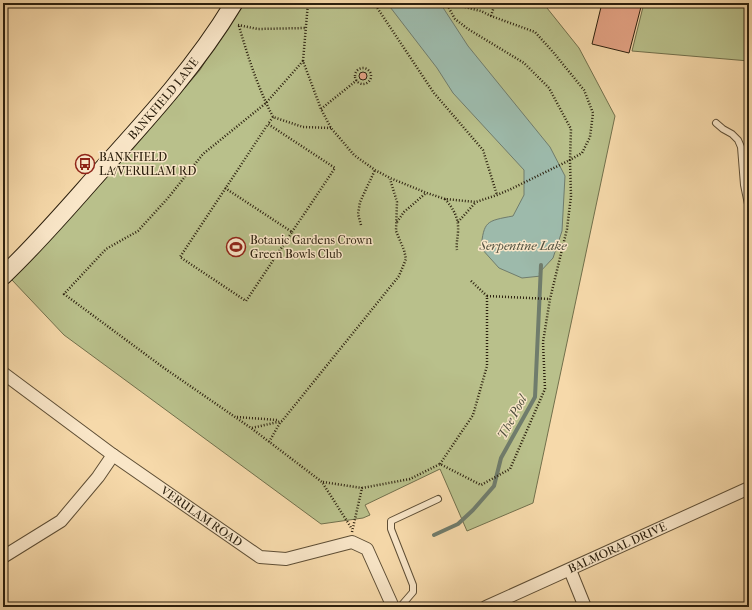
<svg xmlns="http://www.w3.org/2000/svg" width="752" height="610" font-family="'IM FELL French Canon',serif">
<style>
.green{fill:#b9c08b;stroke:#72704c}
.water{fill:#9dbaab;stroke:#707c6c}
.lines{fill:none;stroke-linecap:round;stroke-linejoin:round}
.stream{stroke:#707c6c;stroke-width:4}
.building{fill:#e5a486;stroke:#2c200e}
.service-casing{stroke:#5e4e35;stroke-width:8}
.minor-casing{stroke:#5e4e35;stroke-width:14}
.secondary-casing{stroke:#2c200e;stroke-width:19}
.path{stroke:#2c200e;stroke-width:2.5;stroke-dasharray:1 2;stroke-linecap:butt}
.service{stroke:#f9e6c8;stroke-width:6}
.minor{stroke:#f9e6c8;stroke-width:12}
.secondary{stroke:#f9e6c8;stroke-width:17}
.labels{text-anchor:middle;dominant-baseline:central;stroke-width:3;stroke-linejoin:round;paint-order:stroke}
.street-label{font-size:12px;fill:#2c200e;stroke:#f9e6c8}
.poi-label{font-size:12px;fill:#2c200e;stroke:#f9e6c8;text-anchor:start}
.water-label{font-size:13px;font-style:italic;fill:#4e4e3d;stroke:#f9e6c8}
</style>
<rect width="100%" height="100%" fill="#f6d9aa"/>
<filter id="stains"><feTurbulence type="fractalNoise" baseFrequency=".005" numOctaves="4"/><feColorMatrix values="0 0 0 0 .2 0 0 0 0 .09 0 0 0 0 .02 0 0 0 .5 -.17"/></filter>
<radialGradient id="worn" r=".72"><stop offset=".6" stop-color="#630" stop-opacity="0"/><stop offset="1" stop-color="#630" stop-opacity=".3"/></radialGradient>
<path class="green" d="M 242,3 L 543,3 L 579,48 L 615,116 L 533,503 L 467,531 L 440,469 L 365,505 L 370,515 L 363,518 L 321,524 L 64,335 L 12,280 L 132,150 L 200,70 Z
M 644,3 L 749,3 L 749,61 L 632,51 Z"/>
<path class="water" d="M 387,3 L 440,3 L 468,46 L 550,147 L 565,176 L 562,231 L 553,258 L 539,273 L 541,276 L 522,278 L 499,268 L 481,248 C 484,221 486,221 513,216 L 524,195 L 524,170 L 453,93 L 437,68 Z"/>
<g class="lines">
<path class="stream" d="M 434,535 L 458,524 L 473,510 L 494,486 L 501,458 L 535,397 L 541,265"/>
</g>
<path class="building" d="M 602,3 L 642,3 L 629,53 L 592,44 Z
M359 76a4 4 0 1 1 8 0a4 4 0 1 1-8 0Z"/>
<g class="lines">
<defs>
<path id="service" d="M 716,123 L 723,129 L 732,134 L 738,140 L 741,147 L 744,185 L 749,209
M 400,607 L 413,592 L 413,585 L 391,529 L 391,521 L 438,499"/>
<g id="minor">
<path id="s1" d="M 3,373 L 113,455 L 260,557 L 286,559 L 352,542 L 367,549 L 393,607"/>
<path d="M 3,557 L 61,521 L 98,477 L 113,455"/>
<path d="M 570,570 L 585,607"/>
<path id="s2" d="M 486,607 L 749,488"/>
</g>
<g id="secondary">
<path id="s3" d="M 3,276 C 39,242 71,204 104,167 C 151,115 198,63 234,3"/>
</g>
</defs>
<use href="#service" class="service-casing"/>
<use href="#minor" class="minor-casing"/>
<use href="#secondary" class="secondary-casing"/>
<path class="path" d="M 308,3 L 303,61 L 321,109 L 331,128 L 354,155 L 375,170 L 390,178 L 427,193 L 445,199 L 476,202 L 497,195 L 511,189 L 570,160 L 571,129 L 549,88 L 524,63 L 468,29 L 455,19 L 446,3
M 374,3 L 434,93 L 483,150 L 497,195
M 491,16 L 495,3
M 238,25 L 258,29 L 305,28
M 239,26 C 248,57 258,88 273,117 L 303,127 L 331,128
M 303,61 L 266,103 L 203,154 L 168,198 L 138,231 L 106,249 L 64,294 L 164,368 L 251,428 L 322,482 L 352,529
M355 76a8 8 0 1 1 16 0a8 8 0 1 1-16 0Z
M 321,109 L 357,80
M 273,117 L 268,124 L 335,168 L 292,232
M 225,188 L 292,232 L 246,301 L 180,257 L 268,124
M 445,199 C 453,208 459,218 458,231 C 458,238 456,242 457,250
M 397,222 L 404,212 L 426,193
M 458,222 L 476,202
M 361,225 L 358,214 L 360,202 L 375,170
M 487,296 L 550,299
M 237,417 L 277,420
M 252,428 L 282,421 L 399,276 L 406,259 L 404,250 L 396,231 L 397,202 L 390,179
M 269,442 L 281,421
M 440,464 L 473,415 L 487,366 L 487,296 L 470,280
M 323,482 L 362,488
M 352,532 L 362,488 L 410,479 L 440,464 L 481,485 L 510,469 L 545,389 L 543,342 L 550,299 L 567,229 L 571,196 L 570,160 L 582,153 L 590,137 L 593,113 L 584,90 L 553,52 L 535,32 L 491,16 L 481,11 L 448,3"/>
<use href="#service" class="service"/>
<use href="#minor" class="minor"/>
<use href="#secondary" class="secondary"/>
</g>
<defs>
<symbol id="bus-ring" viewBox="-11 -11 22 22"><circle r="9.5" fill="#f9e6c8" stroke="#8f2418" stroke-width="1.5"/><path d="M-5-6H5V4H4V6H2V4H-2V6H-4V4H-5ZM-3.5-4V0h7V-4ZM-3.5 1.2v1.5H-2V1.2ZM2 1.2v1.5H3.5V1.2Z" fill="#8f2418"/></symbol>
<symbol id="stadium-ring" viewBox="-11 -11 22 22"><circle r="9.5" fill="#f9e6c8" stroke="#8f2418" stroke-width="1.5"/><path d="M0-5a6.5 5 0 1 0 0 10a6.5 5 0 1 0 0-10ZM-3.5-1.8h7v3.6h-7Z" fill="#8f2418"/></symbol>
</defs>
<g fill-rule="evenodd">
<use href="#bus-ring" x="74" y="153" width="22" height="22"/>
<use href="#stadium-ring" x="225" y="236" width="22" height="22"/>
</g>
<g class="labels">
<g class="street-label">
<text stroke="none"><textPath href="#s3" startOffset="239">BANKFIELD LANE</textPath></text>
<text stroke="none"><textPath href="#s1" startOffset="245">VERULAM ROAD</textPath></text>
<text stroke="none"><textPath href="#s2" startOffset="144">BALMORAL DRIVE</textPath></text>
</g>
<g class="poi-label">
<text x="99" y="157">BANKFIELD<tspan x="99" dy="14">LA/VERULAM RD</tspan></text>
<text x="250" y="240">Botanic Gardens Crown<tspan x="250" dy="14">Green Bowls Club</tspan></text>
</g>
<g class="water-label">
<text x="523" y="245">Serpentine Lake</text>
<text transform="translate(512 417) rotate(-62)">The Pool</text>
</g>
</g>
<rect width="752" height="610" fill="none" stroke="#f6d9aa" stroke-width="16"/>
<rect x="4" y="4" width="744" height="602" fill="none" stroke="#2c200e" stroke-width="2"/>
<rect x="8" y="8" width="736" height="594" fill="none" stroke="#2c200e"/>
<rect width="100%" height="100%" filter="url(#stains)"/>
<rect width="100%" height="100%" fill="url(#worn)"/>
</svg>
